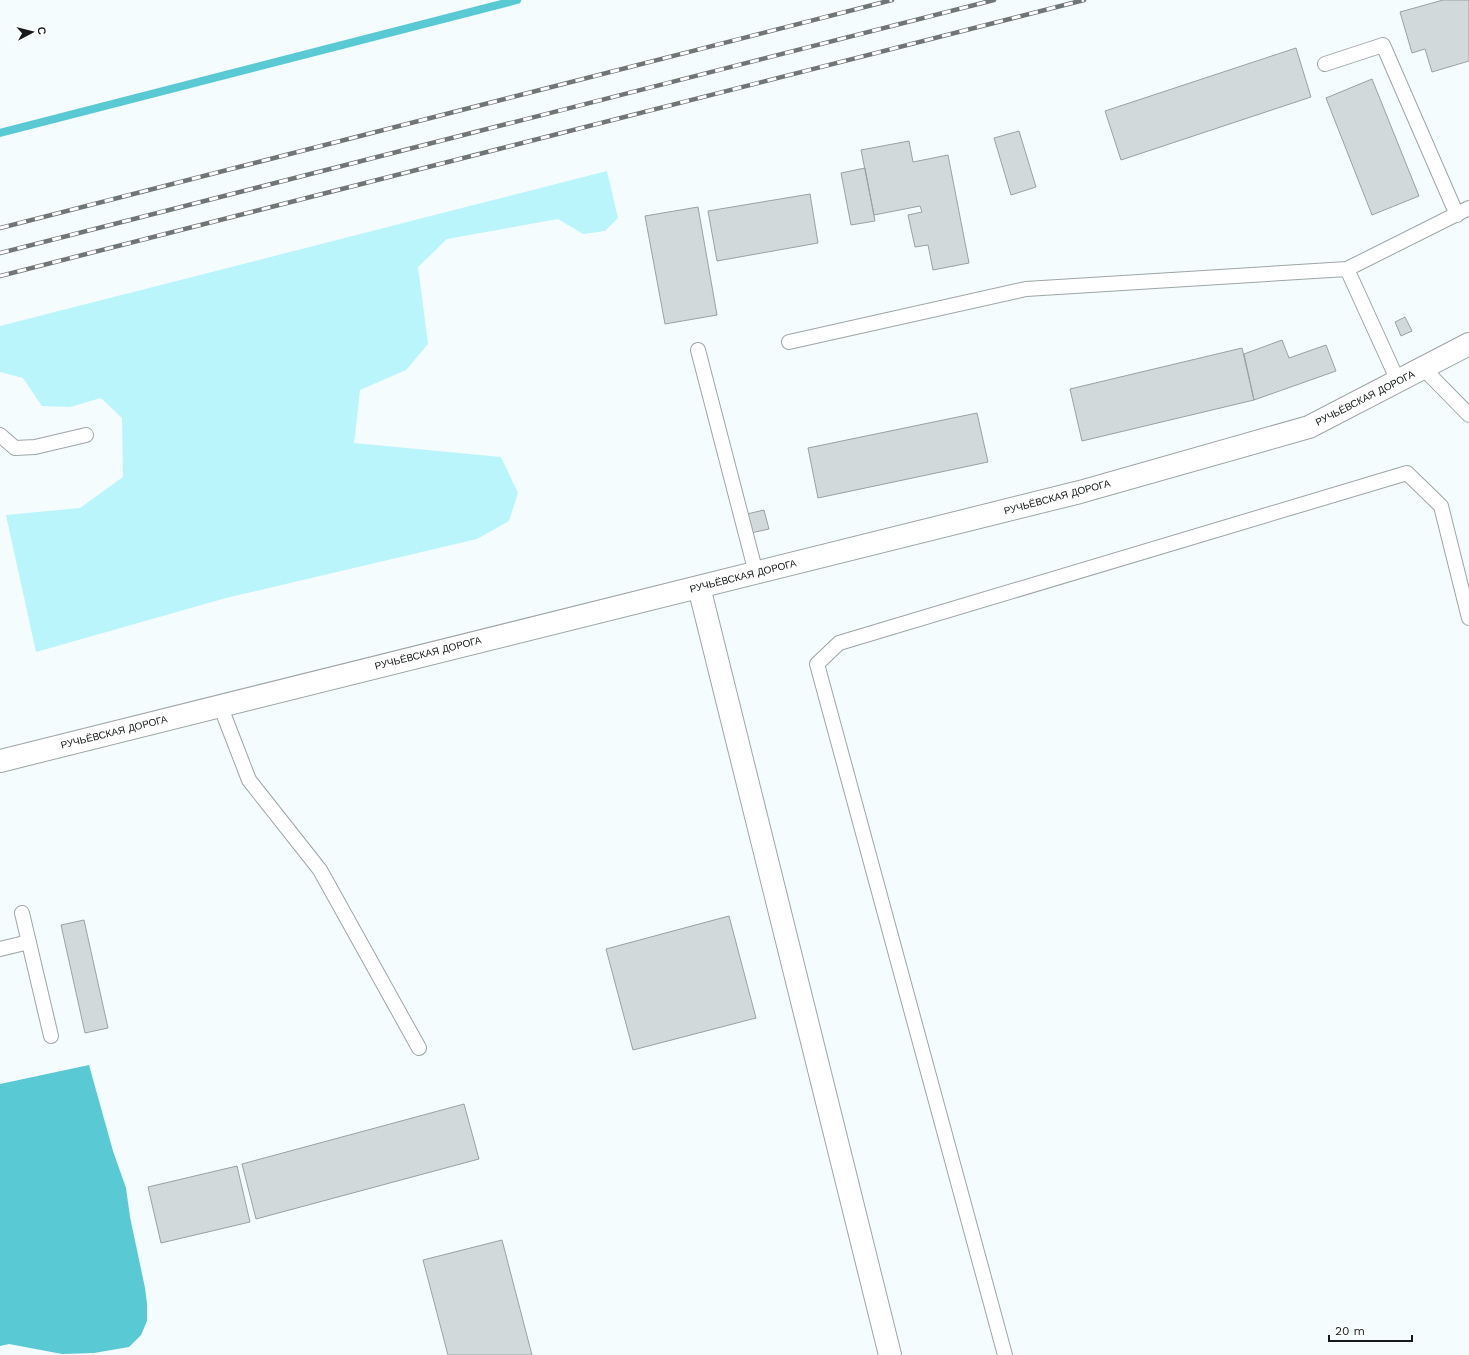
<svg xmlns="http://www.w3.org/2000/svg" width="1469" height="1355" font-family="'Work Sans',sans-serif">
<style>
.green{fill:#baf5fb}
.water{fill:#59cad4}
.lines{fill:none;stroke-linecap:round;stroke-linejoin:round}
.stream{stroke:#59cad4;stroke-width:8}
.building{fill:#d1d9da;stroke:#9aa1a2}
.service-casing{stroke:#9ea5a6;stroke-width:16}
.minor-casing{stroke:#9ea5a6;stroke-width:24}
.service{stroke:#fff;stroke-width:14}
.minor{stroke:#fff;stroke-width:22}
.rail-casing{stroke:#707576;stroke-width:4.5}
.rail{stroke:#fff;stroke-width:3;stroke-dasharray:9;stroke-linecap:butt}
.labels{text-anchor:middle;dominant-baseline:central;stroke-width:3;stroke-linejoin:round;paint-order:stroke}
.street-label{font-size:10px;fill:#171a1a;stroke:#fff}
</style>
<rect width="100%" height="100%" fill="#f4fcfd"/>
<path class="green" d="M 607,171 L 618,218 L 605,231 L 583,234 L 558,219 L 447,239 L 418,267 L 428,344 L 406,370 L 360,390 L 354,443 L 501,457 L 518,493 L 509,521 L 477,539 L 226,598 L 36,652 L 6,515 L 80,508 L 123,477 L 122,418 L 101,398 L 70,407 L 42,406 L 23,378 L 0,372 L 0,326 Z"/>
<path class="water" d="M 89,1065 L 113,1151 L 126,1188 L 130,1217 L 145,1288 L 147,1304 L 147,1321 L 141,1335 L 129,1347 L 94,1353 L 62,1354 L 9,1344 L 0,1346 L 0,1084 Z"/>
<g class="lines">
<path class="stream" d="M 0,133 L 517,0"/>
</g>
<path class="building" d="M 1443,0 L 1469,0 L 1469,61 L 1432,72 L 1425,49 L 1412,53 L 1400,12 Z
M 1296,48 L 1311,97 L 1121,160 L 1105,111 Z
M 1372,79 L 1419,196 L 1372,215 L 1326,98 Z
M 1019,131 L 1036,187 L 1011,195 L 994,138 Z
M 909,141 L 913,162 L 948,155 L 969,263 L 933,270 L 928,245 L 915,247 L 908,215 L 922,212 L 920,206 L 874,215 L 861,150 Z
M 865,168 L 875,221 L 851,225 L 841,173 Z
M 810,194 L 818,243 L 717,261 L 708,211 Z
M 698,207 L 717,315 L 665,324 L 645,216 Z
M 1405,317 L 1412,331 L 1401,336 L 1395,322 Z
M 1282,340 L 1289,358 L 1326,345 L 1336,371 L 1254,400 L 1244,354 Z
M 1242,348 L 1254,400 L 1082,441 L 1070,389 Z
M 977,413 L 988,462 L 818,498 L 808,448 Z
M 764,510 L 769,529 L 751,533 L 747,514 Z
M 729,916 L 756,1018 L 633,1050 L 606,949 Z
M 84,920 L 108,1028 L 85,1033 L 61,925 Z
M 464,1104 L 479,1159 L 256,1219 L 242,1164 Z
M 237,1166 L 250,1222 L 161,1243 L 148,1187 Z
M 502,1240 L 532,1355 L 448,1355 L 423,1260 Z"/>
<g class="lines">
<defs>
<path id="service" d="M 1325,64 L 1383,45 L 1457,215
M 1347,269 L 1398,381
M 789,342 L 1026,289 L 1347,269 L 1469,208
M 698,350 L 756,573
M 1423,368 L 1469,415
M 0,435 L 15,448 L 35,447 L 86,435
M 220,705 L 249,780 L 320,870 L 419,1048
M 22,913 L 51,1036
M 0,949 L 29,942
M 1005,1355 L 817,664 L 839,643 L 1407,473 L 1441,506 L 1469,618"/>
<path id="minor" d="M 699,587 L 890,1355
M 0,761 L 1080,492 L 1309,427 L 1469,344"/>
</defs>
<use href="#service" class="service-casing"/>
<use href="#minor" class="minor-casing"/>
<use href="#service" class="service"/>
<use href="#minor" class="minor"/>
<defs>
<path id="rail" d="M 0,228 L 892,0
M 0,253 L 994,0
M 0,276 L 1084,0"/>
</defs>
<use href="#rail" class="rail-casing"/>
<use href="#rail" class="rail"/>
</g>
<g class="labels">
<g class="street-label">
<text transform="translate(1365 398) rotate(-27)">РУЧЬЁВСКАЯ ДОРОГА</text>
<text transform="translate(1057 497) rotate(-15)">РУЧЬЁВСКАЯ ДОРОГА</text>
<text transform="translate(743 576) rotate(-14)">РУЧЬЁВСКАЯ ДОРОГА</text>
<text transform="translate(428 653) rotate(-14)">РУЧЬЁВСКАЯ ДОРОГА</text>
<text transform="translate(114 732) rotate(-14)">РУЧЬЁВСКАЯ ДОРОГА</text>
</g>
</g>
<g transform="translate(32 32) rotate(83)" stroke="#ffffff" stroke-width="3" paint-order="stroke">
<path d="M0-3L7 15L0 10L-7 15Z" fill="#171a1a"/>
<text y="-6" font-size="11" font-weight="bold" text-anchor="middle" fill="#171a1a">С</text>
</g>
<path d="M1329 1335v6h83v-6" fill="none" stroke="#171a1a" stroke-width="2"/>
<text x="1335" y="1335" font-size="12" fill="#171a1a" stroke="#ffffff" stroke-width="3" paint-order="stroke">20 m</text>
</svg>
